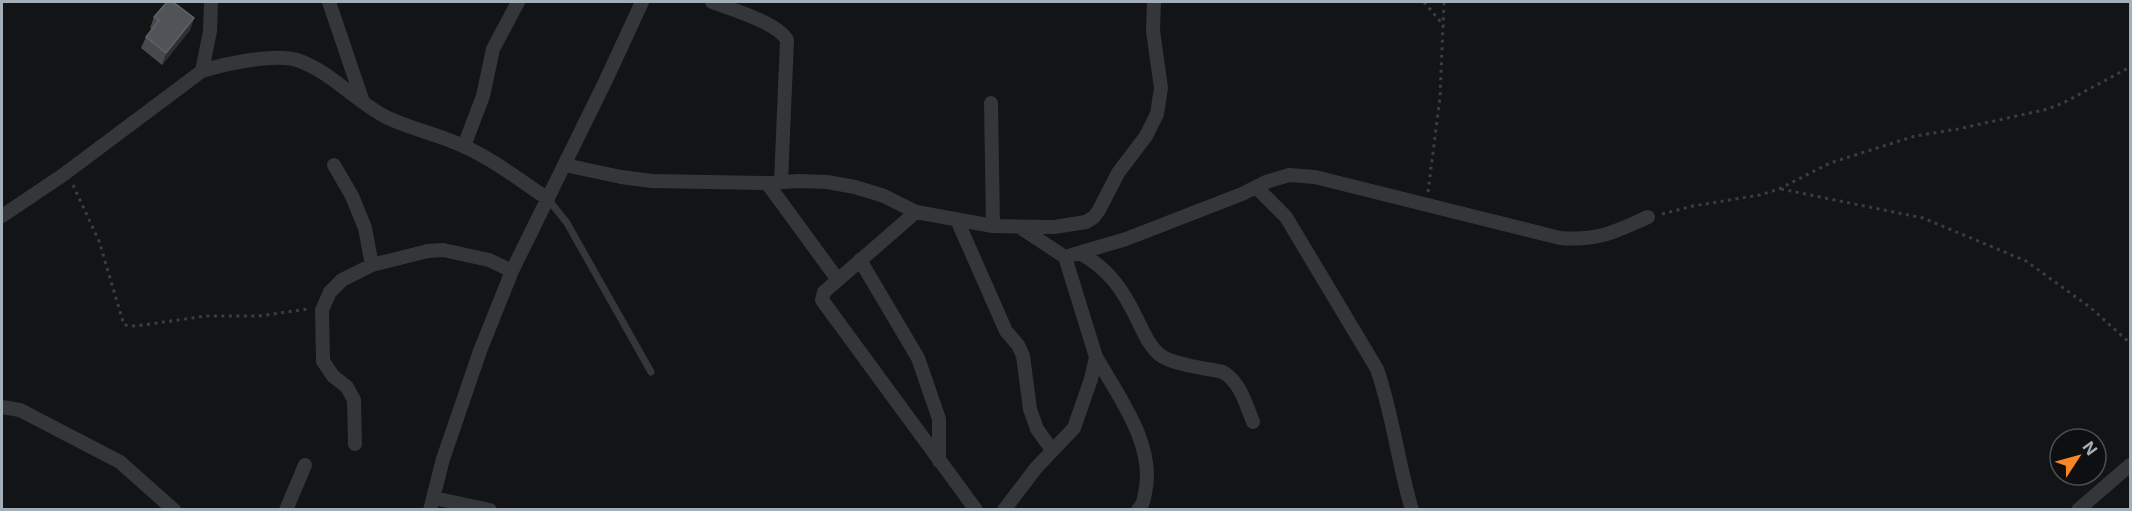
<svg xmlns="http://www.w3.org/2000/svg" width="2132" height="511" font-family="Inter,sans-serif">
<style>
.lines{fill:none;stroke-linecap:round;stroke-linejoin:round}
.path{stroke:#3a3e41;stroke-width:3;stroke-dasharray:3 4.5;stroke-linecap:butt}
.service{stroke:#34363a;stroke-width:7}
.minor{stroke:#34363a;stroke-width:14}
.wall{fill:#464a4d}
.shaded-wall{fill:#2d3032}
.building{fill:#505458;stroke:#5d6267;stroke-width:1.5}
</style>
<rect width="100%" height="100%" fill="#131415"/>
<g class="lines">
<path class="path" d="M 1424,2 L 1444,26
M 73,185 L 99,241 L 124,325 L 136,326 L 206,316 L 259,316 L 308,309
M 1781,189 L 1923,218 L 2026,261 L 2091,308 L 2130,343
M 1428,192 L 1440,97 L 1444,2
M 1662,214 L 1693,206 L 1760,195 L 1779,189 L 1830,163 L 1915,136 L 1958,129 L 2048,109 L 2065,102 L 2130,67"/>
<path class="service" d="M 548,199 L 567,223 L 651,372"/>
<path class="minor" d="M 329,2 L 363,102
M 712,2 C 731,9 778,23 787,40 L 781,182
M 202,71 L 210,31 L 211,2
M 991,103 L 993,226
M 464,146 L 483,96 L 493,49 L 518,2
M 334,165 L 352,196 L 365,228 L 372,265
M 565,165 L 621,177 L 652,181 L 767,183 L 799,181 L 827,182 L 855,187 L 884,196 L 916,212 L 993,226 L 1054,227 L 1086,222 L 1094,217 L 1099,210 L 1118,173 L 1146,136 L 1157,114 L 1161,88 L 1153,31 L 1154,2
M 767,183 L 838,280
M 1257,188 L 1286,217 L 1377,369 C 1393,415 1398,463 1412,510
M 916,212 L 824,292 L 822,300 L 976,510
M 2,216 L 63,175 L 202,71 C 224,64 275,53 297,60 C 330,71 355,101 386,117 C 410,129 438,134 463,146 C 493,159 521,181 548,199
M 957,220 L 1006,331 L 1018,345 L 1023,356 L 1030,409 L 1037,429 L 1052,450
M 1080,253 C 1109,269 1123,290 1137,319 C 1143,331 1149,346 1160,355 C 1173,365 1206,368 1223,372 C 1240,382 1246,404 1253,422
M 1065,257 L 1126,239 L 1242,194 L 1266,182 L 1289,175 L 1315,177 L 1560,238 C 1599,241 1614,232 1648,217
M 860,260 L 918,358 L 939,419 L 939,461
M 1096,357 C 1119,397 1156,446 1145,493 C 1144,500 1143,504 1138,510
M 2,407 L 20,410 L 120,462 L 174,510
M 355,444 L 354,400 L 347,387 L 333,376 L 323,361 L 322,310 L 330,292 L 342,280 L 372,265 L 428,251 L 443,250 L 489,260 L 512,271
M 434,498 L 490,510
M 286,510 L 305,465
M 430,510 L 443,459 L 480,351 L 512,271 L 606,80 L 642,2
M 1004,510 L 1036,468 L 1074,428 L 1091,379 L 1096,357 L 1065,257 L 1021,228
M 2078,510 L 2130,465"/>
</g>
<path class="wall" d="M 154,17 L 194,18 L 190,30 L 162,65 L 141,48 L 146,37 L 152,29 L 150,28 Z"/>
<path class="shaded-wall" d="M 194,18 L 190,30 L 162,65 L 166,53 Z"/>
<path class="building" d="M 167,2 L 173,2 L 194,18 L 166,53 L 146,37 L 159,20 L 154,17 Z"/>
<rect width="2132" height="511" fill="none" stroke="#a4aeb6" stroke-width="6"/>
<g transform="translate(2078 457) rotate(54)"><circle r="28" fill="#0e0f10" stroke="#4a4f52" stroke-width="1.5"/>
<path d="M0-4.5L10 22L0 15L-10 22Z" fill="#fb8626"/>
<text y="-9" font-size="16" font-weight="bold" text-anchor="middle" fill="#a4aeb6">N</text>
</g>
</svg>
